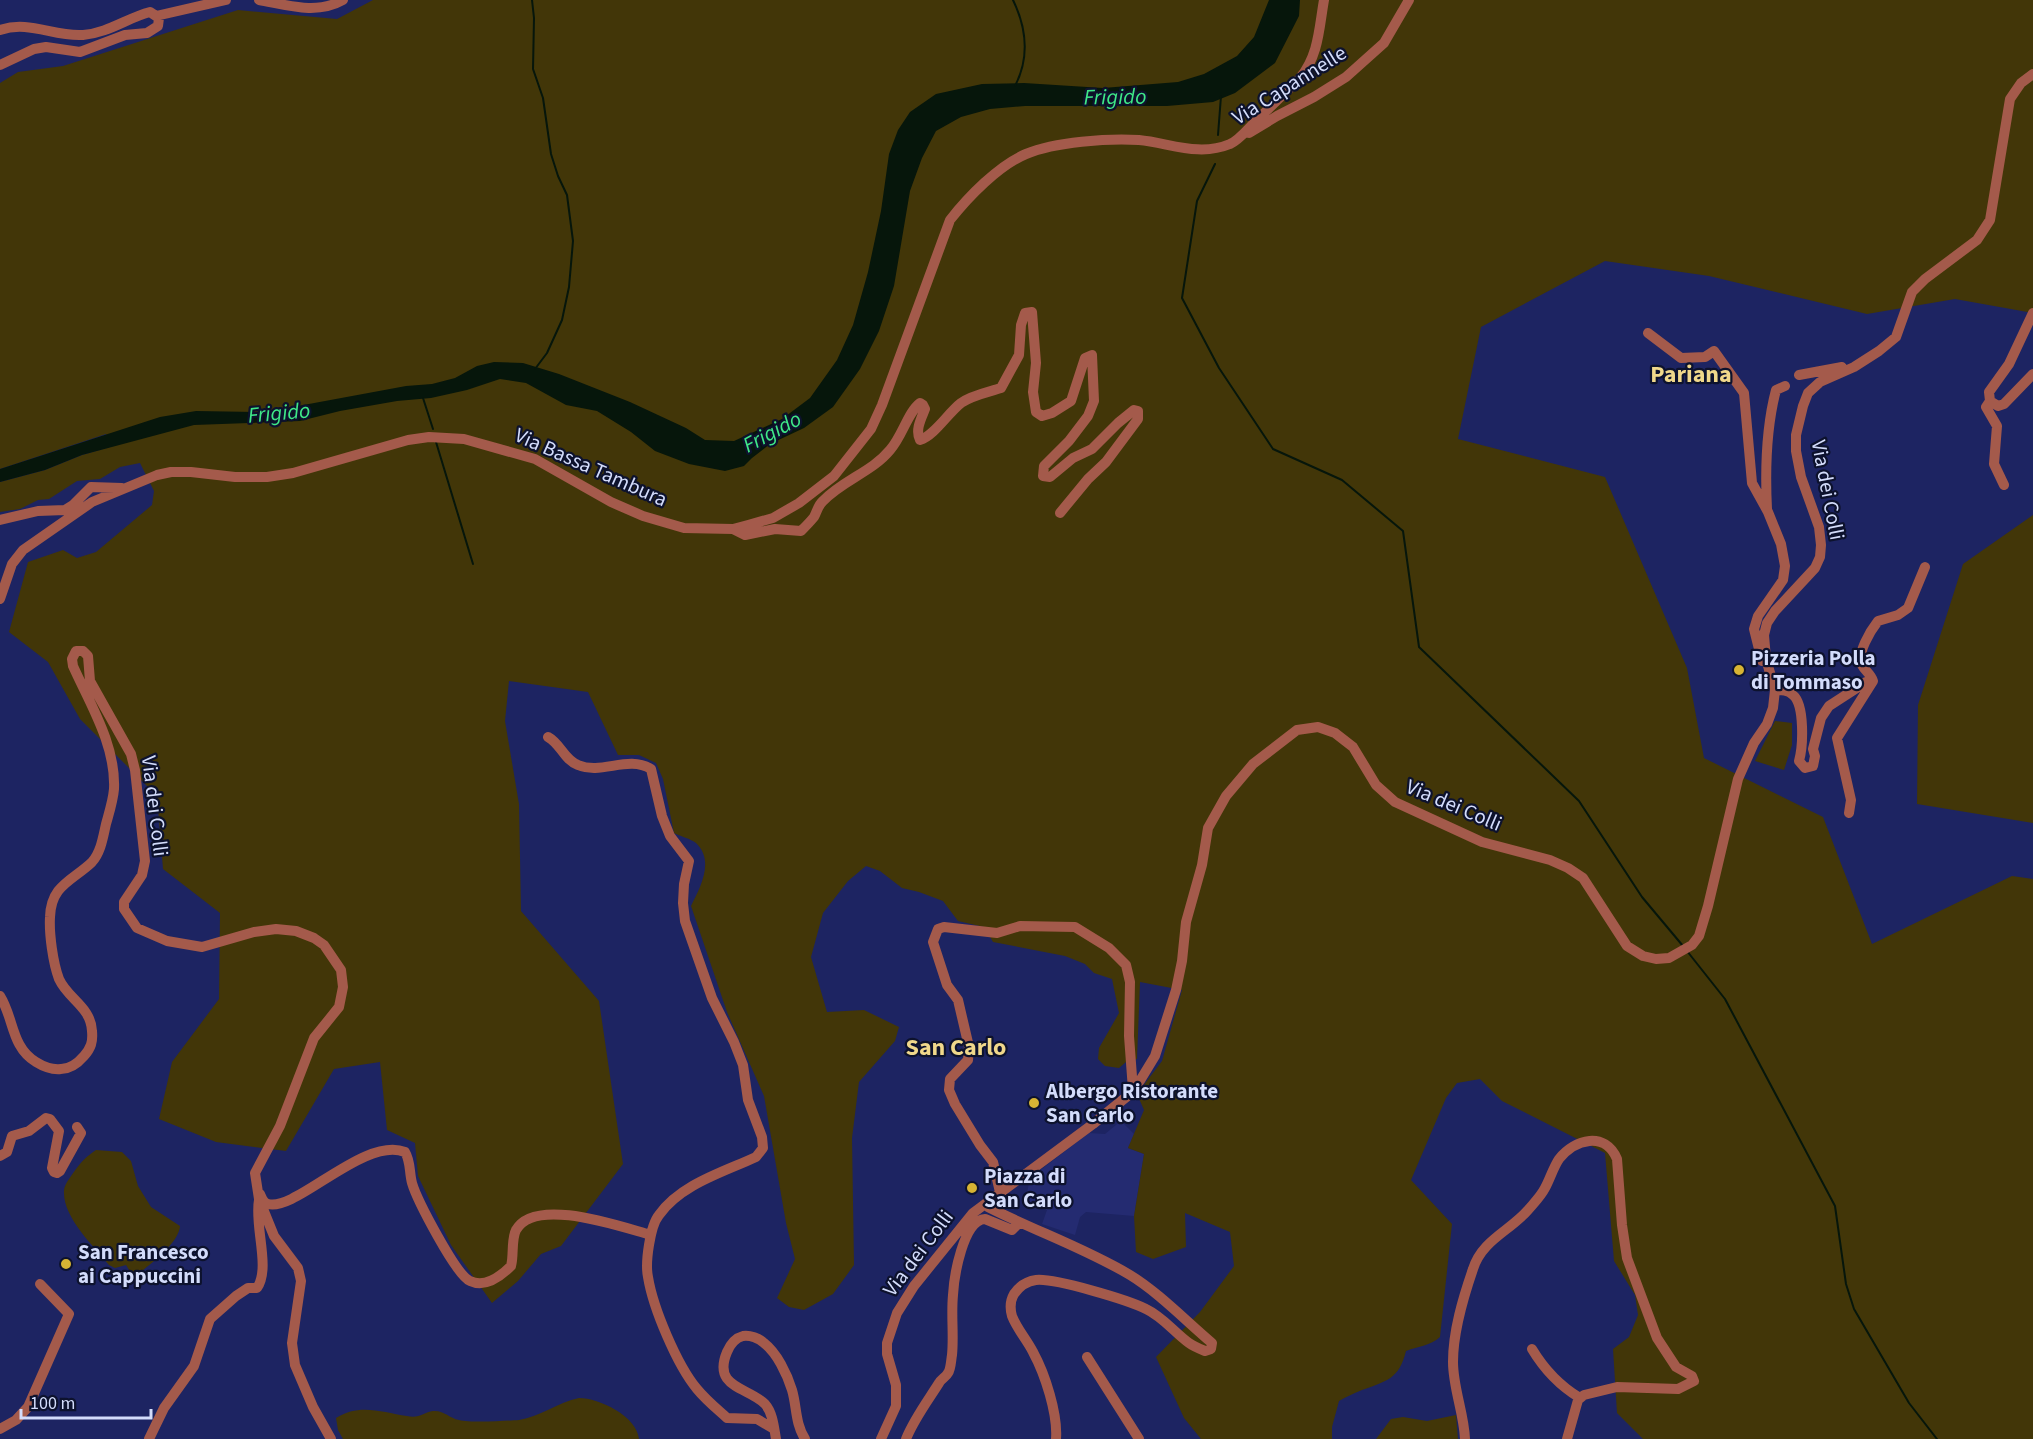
<svg xmlns="http://www.w3.org/2000/svg" width="2033" height="1439" font-family="'Source Sans 3',sans-serif">
<style>
.built{fill:#242b71}
.green{fill:#423608}
.water{fill:#06160b}
.lines{fill:none;stroke-linecap:round;stroke-linejoin:round}
.stream{stroke:#06160b;stroke-width:2}
.minor{stroke:#a45a4b;stroke-width:10}
.poi-dot{fill:#d7b434;stroke:#0d122d;stroke-width:2}
.labels{text-anchor:middle;dominant-baseline:central;stroke-width:4.5;stroke-linejoin:round;paint-order:stroke}
.street-label{font-size:21px;fill:#d3dcfb;stroke:#0d122d}
.poi-label{font-size:21px;font-weight:bold;fill:#d3dcfb;stroke:#0d122d;text-anchor:start}
.water-label{font-size:22px;font-style:italic;fill:#3fe887;stroke:#0d122d}
.quarter-label{font-size:24px;font-weight:bold;fill:#f0d88b;stroke:#0d122d}
</style>
<rect width="100%" height="100%" fill="#1d2462"/>
<path class="built" d="M 1121,1121 L 1134,1134 L 1128,1148 L 1144,1154 L 1134,1216 L 1086,1212 L 1080,1217 L 1075,1235 L 1042,1224 L 1047,1210 L 1029,1201 L 1027,1193 L 1030,1178 L 1089,1133 L 1105,1134 Z"/>
<path class="green" d="M 373,0 L 2033,0 L 2033,313 L 1955,299 L 1867,314 L 1709,276 L 1605,261 L 1481,327 L 1458,439 L 1605,477 L 1687,668 L 1704,758 L 1823,817 L 1872,944 L 2012,876 L 2033,879 L 2033,1439 L 1643,1439 L 1617,1413 L 1613,1349 L 1629,1337 L 1638,1315 L 1635,1295 L 1614,1261 L 1605,1153 L 1502,1101 L 1480,1079 L 1457,1083 L 1446,1098 L 1411,1180 L 1452,1224 L 1440,1337 C 1430,1346 1419,1346 1406,1351 C 1399,1379 1387,1381 1362,1390 C 1354,1393 1346,1397 1339,1401 L 1332,1427 L 1332,1439 L 1201,1439 L 1184,1418 L 1156,1357 L 1200,1312 L 1234,1266 L 1230,1232 L 1185,1213 L 1186,1247 L 1153,1259 L 1136,1252 L 1134,1216 L 1144,1154 L 1128,1148 L 1144,1110 L 1137,1094 L 1162,1061 L 1182,990 L 1140,982 L 1137,1059 L 1126,1062 L 1119,1068 L 1105,1066 L 1098,1059 L 1099,1048 L 1119,1013 L 1112,979 L 1094,973 L 1085,964 L 1065,956 L 993,942 L 984,927 L 958,921 L 943,901 L 919,892 L 902,888 L 880,871 L 866,866 L 848,881 L 823,913 L 811,957 L 827,1012 L 864,1010 L 899,1027 L 895,1041 L 859,1082 L 852,1138 L 854,1265 L 833,1294 L 804,1310 L 789,1307 L 777,1298 L 795,1259 L 786,1223 L 764,1096 L 727,1012 L 691,906 C 700,888 715,861 696,843 C 691,839 680,836 674,833 L 663,779 L 656,763 L 639,755 L 618,755 L 588,692 L 509,681 L 505,721 L 519,804 L 521,911 L 599,1001 L 623,1164 L 561,1246 L 541,1254 L 518,1281 L 492,1303 L 451,1245 L 418,1176 L 415,1143 L 387,1130 L 380,1062 L 334,1069 L 286,1151 L 216,1142 L 159,1119 L 172,1062 L 219,999 L 220,913 L 163,869 L 157,796 L 80,719 L 48,662 L 9,632 L 28,562 L 63,550 L 77,558 L 96,552 L 152,505 L 154,491 L 140,463 L 120,467 L 100,479 L 77,481 L 49,499 L 38,500 L 20,509 L 0,512 L 0,482 L 45,470 L 82,455 L 110,447 L 106,434 L 0,469 L 0,83 L 18,72 L 63,66 L 238,10 L 337,19 Z
M 2033,515 L 2033,823 L 1917,804 L 1918,705 L 1963,564 Z
M 1775,721 L 1792,723 L 1792,745 L 1784,770 L 1755,761 Z
M 96,1150 L 122,1152 L 131,1161 L 138,1186 L 151,1207 L 180,1226 C 179,1244 147,1266 134,1278 L 126,1265 L 115,1268 L 109,1265 C 94,1246 62,1217 64,1190 C 65,1183 72,1175 76,1169 C 82,1161 87,1156 96,1150 Z
M 579,1398 C 599,1398 637,1416 639,1439 L 343,1439 L 338,1430 L 336,1418 C 359,1403 382,1412 407,1416 C 419,1419 424,1412 433,1411 C 444,1410 449,1418 459,1420 C 471,1423 505,1421 519,1420 C 540,1417 558,1402 579,1398 Z
M 1456,1415 L 1458,1439 L 1376,1439 L 1391,1419 L 1403,1417 L 1427,1421 Z"/>
<path class="water" d="M 1269,0 L 1300,0 L 1299,16 L 1275,63 L 1235,93 L 1213,102 L 1167,106 L 1025,106 L 990,109 L 961,117 L 936,131 L 922,158 L 910,191 L 894,286 L 879,331 L 860,369 L 833,407 L 804,428 L 770,444 L 752,458 L 744,466 L 725,471 L 689,464 L 655,451 L 631,432 L 597,411 L 566,405 L 526,383 L 500,379 L 467,390 L 431,398 L 397,401 L 340,411 L 300,421 L 194,425 L 82,455 L 45,470 L 0,482 L 0,469 L 160,417 L 196,411 L 262,412 L 298,406 L 406,386 L 432,384 L 455,378 L 477,366 L 494,362 L 523,363 L 559,374 L 630,402 L 686,428 L 705,440 L 734,441 L 782,419 L 810,398 L 837,360 L 853,325 L 868,272 L 881,211 L 889,154 L 898,130 L 910,112 L 936,94 L 982,84 L 1024,83 L 1103,88 L 1178,82 L 1204,74 L 1237,56 L 1254,37 Z"/>
<g class="lines">
<path class="stream" d="M 532,0 L 534,18 L 533,69 L 543,98 L 551,154 L 558,176 L 567,195 L 573,241 L 569,287 L 562,320 L 547,353 L 535,369
M 1013,0 C 1027,29 1030,57 1015,86
M 1218,135 L 1221,96
M 1215,164 L 1197,201 L 1182,298 L 1219,368 L 1273,449 L 1342,480 L 1403,531 L 1419,647 L 1579,801 L 1642,897 L 1683,946
M 423,398 L 433,429
M 436,442 L 473,564
M 1687,951 L 1725,999 L 1835,1206 L 1846,1284 L 1854,1309 L 1909,1403 L 1937,1439"/>
<path class="minor" d="M 259,0 C 287,5 317,15 343,0
M 156,16 L 226,0
M 0,30 C 29,20 54,37 83,35 C 108,33 127,18 150,12 L 159,18 L 158,26 L 147,33 L 125,35 L 80,52 L 46,47 L 34,49 L 0,65
M 1249,133 L 1277,116 L 1314,97 L 1346,77 L 1384,43 L 1409,0
M 1648,333 L 1681,358 L 1705,357 L 1714,351 L 1744,393 L 1752,483 L 1768,512 L 1781,544 L 1785,566 L 1783,580 L 1758,616 L 1754,629 L 1762,661
M 1799,375 L 1842,367
M 1990,401 L 1989,392 L 2009,364 L 2033,313
M 1990,401 L 1986,407 L 1997,426 L 1994,464 L 2004,485
M 1990,401 L 1998,406 L 2004,404 L 2033,374
M 1767,509 C 1765,469 1766,428 1776,390 L 1785,386
M 0,520 L 38,511 L 65,510 L 73,505 L 91,487 L 122,488
M 733,529 L 745,535 L 775,529 L 801,531 C 805,527 810,522 814,517 C 817,512 818,505 823,501 C 843,480 872,472 890,450 C 902,437 908,412 920,403 L 923,405 L 925,409 C 921,419 915,430 920,440 C 934,436 948,413 961,403 C 972,395 989,392 1001,388 L 1019,355 L 1021,325 L 1025,313 L 1032,312 L 1036,363 L 1033,392 L 1036,412 L 1042,416 L 1052,413 L 1071,401 L 1085,358 L 1092,355 L 1094,401 L 1088,416 L 1069,441 L 1044,466 L 1043,476 L 1050,477 L 1073,458 L 1092,449 L 1118,423 L 1134,410 L 1138,411 L 1138,419 L 1106,462 L 1088,479 L 1060,513
M 0,599 L 12,564 L 23,550 L 92,502 L 157,475 L 171,472 L 191,472 L 235,477 L 267,477 L 293,473 L 408,440 L 429,437 L 464,439 L 535,459 L 611,502 L 643,516 L 684,528 L 733,529 L 748,525 L 773,518 L 799,503 L 834,476 L 871,429 L 882,405 L 950,220 C 968,197 999,165 1026,154 C 1055,142 1108,138 1139,140 C 1170,143 1199,157 1230,144 C 1238,141 1247,130 1254,123 C 1269,108 1285,93 1300,78 C 1319,55 1319,28 1324,0
M 1873,681 C 1871,674 1865,671 1862,665 C 1856,654 1871,630 1878,621 L 1898,615 L 1908,608 L 1925,567
M 1775,690 C 1782,690 1788,690 1793,695 C 1805,705 1803,747 1799,761 L 1805,768 L 1813,766 L 1815,756 L 1813,749 L 1821,718 L 1829,706 L 1866,682 L 1873,681
M 548,737 C 561,744 564,760 578,765 C 602,775 628,755 651,769 L 662,816 L 670,836 L 689,861 L 684,884 L 683,903 L 685,921 L 712,998 L 734,1042 L 743,1065 L 748,1100 L 762,1137 L 763,1148 L 756,1157 C 724,1172 681,1184 659,1215 C 650,1226 645,1263 648,1277 C 653,1308 677,1365 697,1389 C 706,1400 717,1409 727,1418 L 757,1419 L 774,1429
M 1849,813 L 1851,800 L 1837,738 L 1873,681
M 0,996 C 14,1018 11,1047 36,1062 C 44,1067 51,1070 61,1069 C 70,1069 78,1063 84,1056 C 91,1048 93,1042 92,1031 C 91,1007 68,999 59,979 C 53,963 49,934 50,917 C 51,885 72,881 92,862 C 101,852 103,837 106,824 C 109,813 113,801 114,789 C 116,745 90,704 73,666 L 72,659 L 76,651 L 83,651 L 88,656 L 90,681 L 131,754 L 135,770 L 145,861 L 142,875 L 124,902 L 124,909 L 137,928 L 167,941 L 202,947 L 254,932 L 276,929 L 296,931 L 314,938 L 324,945 L 341,970 L 343,987 L 339,1007 L 314,1038 L 280,1126 L 255,1173 L 259,1199 L 274,1236 L 298,1268 L 301,1281 L 292,1343 L 295,1365 L 313,1407 L 331,1439
M 0,1156 L 7,1152 L 12,1136 L 29,1131 L 46,1118 L 50,1119 L 59,1131 L 52,1168 L 54,1172 L 57,1173 L 60,1171 L 81,1133 L 77,1127
M 1000,1192 L 993,1162 L 980,1145 L 955,1104 L 949,1090 L 950,1079 L 968,1060 L 969,1047 L 958,1000 L 947,985 L 933,942 L 938,929 L 944,927 L 997,933 L 1020,926 L 1075,927 L 1109,948 L 1126,965 L 1130,982 L 1129,1036 L 1133,1090
M 260,1194 C 262,1198 263,1203 268,1204 C 296,1212 364,1136 405,1152 C 411,1162 409,1172 412,1183 C 417,1200 456,1275 470,1281 C 485,1288 501,1276 511,1266 C 514,1256 511,1240 516,1230 C 535,1196 621,1227 651,1235
M 985,1204 L 988,1207 C 1035,1231 1085,1248 1130,1275 C 1158,1292 1186,1321 1212,1343 L 1211,1349 L 1205,1351 C 1200,1349 1193,1346 1189,1343 C 1174,1332 1163,1317 1146,1309 C 1128,1300 1055,1278 1036,1280 C 1027,1281 1019,1287 1014,1294 C 1010,1301 1010,1309 1012,1316 C 1017,1329 1027,1340 1033,1352 C 1045,1374 1058,1414 1056,1439
M 1532,1349 C 1544,1369 1560,1386 1580,1398
M 1087,1357 L 1139,1439
M 0,1429 L 16,1420 L 28,1407 L 69,1314 L 40,1284
M 149,1439 L 164,1408 L 194,1366 L 210,1319 L 236,1296 L 248,1288 L 257,1288 C 271,1268 254,1226 259,1200
M 776,1439 C 774,1428 773,1413 765,1404 C 748,1387 712,1388 727,1352 C 730,1345 735,1338 743,1336 C 750,1335 759,1338 764,1343 C 777,1353 787,1374 792,1390 C 797,1407 795,1423 805,1439
M 881,1439 L 896,1406 L 896,1385 L 887,1354 L 887,1343 L 897,1313 L 914,1286 L 973,1213 L 1093,1124 L 1130,1094 L 1141,1079 L 1155,1056 L 1176,990 L 1182,961 L 1186,922 L 1202,865 L 1208,828 L 1226,796 L 1253,764 L 1297,730 L 1318,727 L 1335,733 L 1353,747 L 1376,785 L 1395,802 L 1482,842 L 1550,860 L 1568,868 L 1583,878 L 1627,946 L 1643,956 L 1656,959 L 1669,958 L 1692,945 L 1699,936 L 1708,906 L 1738,779 L 1754,743 L 1767,724 L 1773,708 L 1775,690 L 1766,659 L 1764,635 L 1767,623 L 1775,611 L 1815,568 L 1820,557 L 1821,545 L 1819,527 L 1801,477 L 1796,451 L 1796,435 L 1803,406 L 1808,393 L 1820,382 L 1854,367 L 1879,351 L 1896,337 L 1912,292 L 1925,279 L 1977,240 L 1990,220 L 2010,99 L 2021,83 L 2033,74
M 906,1439 C 914,1419 927,1402 939,1383 C 941,1379 946,1377 948,1373 C 951,1369 951,1360 952,1355 C 954,1335 951,1315 953,1295 C 954,1277 963,1220 985,1219 L 1012,1230 L 1019,1223
M 1465,1439 C 1464,1413 1453,1388 1453,1362 C 1453,1331 1463,1298 1473,1269 C 1482,1240 1510,1231 1528,1210 C 1534,1203 1541,1196 1545,1188 C 1550,1179 1553,1168 1559,1159 C 1575,1139 1605,1131 1617,1159 L 1622,1225 L 1627,1258 L 1657,1338 L 1676,1367 L 1692,1376 L 1694,1381 L 1678,1389 L 1617,1387 L 1584,1395 L 1578,1400 L 1567,1439"/>
</g>
<g class="poi-dot">
<circle cx="1739" cy="670" r="6"/>
<circle cx="1034" cy="1103" r="6"/>
<circle cx="972" cy="1188" r="6"/>
<circle cx="66" cy="1264" r="6"/>
</g>
<g class="labels">
<g class="street-label">
<text transform="translate(1289 85) rotate(-32)">Via Capannelle</text>
<text transform="translate(591 467) rotate(24)">Via Bassa Tambura</text>
<text transform="translate(1828 490) rotate(79)">Via dei Colli</text>
<text transform="translate(1454 805) rotate(23)">Via dei Colli</text>
<text transform="translate(155 806) rotate(83)">Via dei Colli</text>
<text transform="translate(918 1253) rotate(-53)">Via dei Colli</text>
</g>
<g class="poi-label">
<text x="1751" y="658">Pizzeria Polla<tspan x="1751" dy="24">di Tommaso</tspan></text>
<text x="1046" y="1091">Albergo Ristorante<tspan x="1046" dy="24">San Carlo</tspan></text>
<text x="984" y="1176">Piazza di<tspan x="984" dy="24">San Carlo</tspan></text>
<text x="78" y="1252">San Francesco<tspan x="78" dy="24">ai Cappuccini</tspan></text>
</g>
<g class="water-label">
<text transform="translate(1115 97) rotate(-1)">Frigido</text>
<text transform="translate(279 413) rotate(-5)">Frigido</text>
<text transform="translate(772 432) rotate(-28)">Frigido</text>
</g>
<g class="quarter-label">
<text x="1691" y="374">Pariana</text>
<text x="956" y="1047">San Carlo</text>
</g>
</g>
<path d="M21 1409v9h130v-9" fill="none" stroke="#d3dcfb" stroke-width="3"/>
<text x="30" y="1409" font-size="18" fill="#d3dcfb" stroke="#0d122d" stroke-width="4.5" paint-order="stroke">100 m</text>
</svg>
